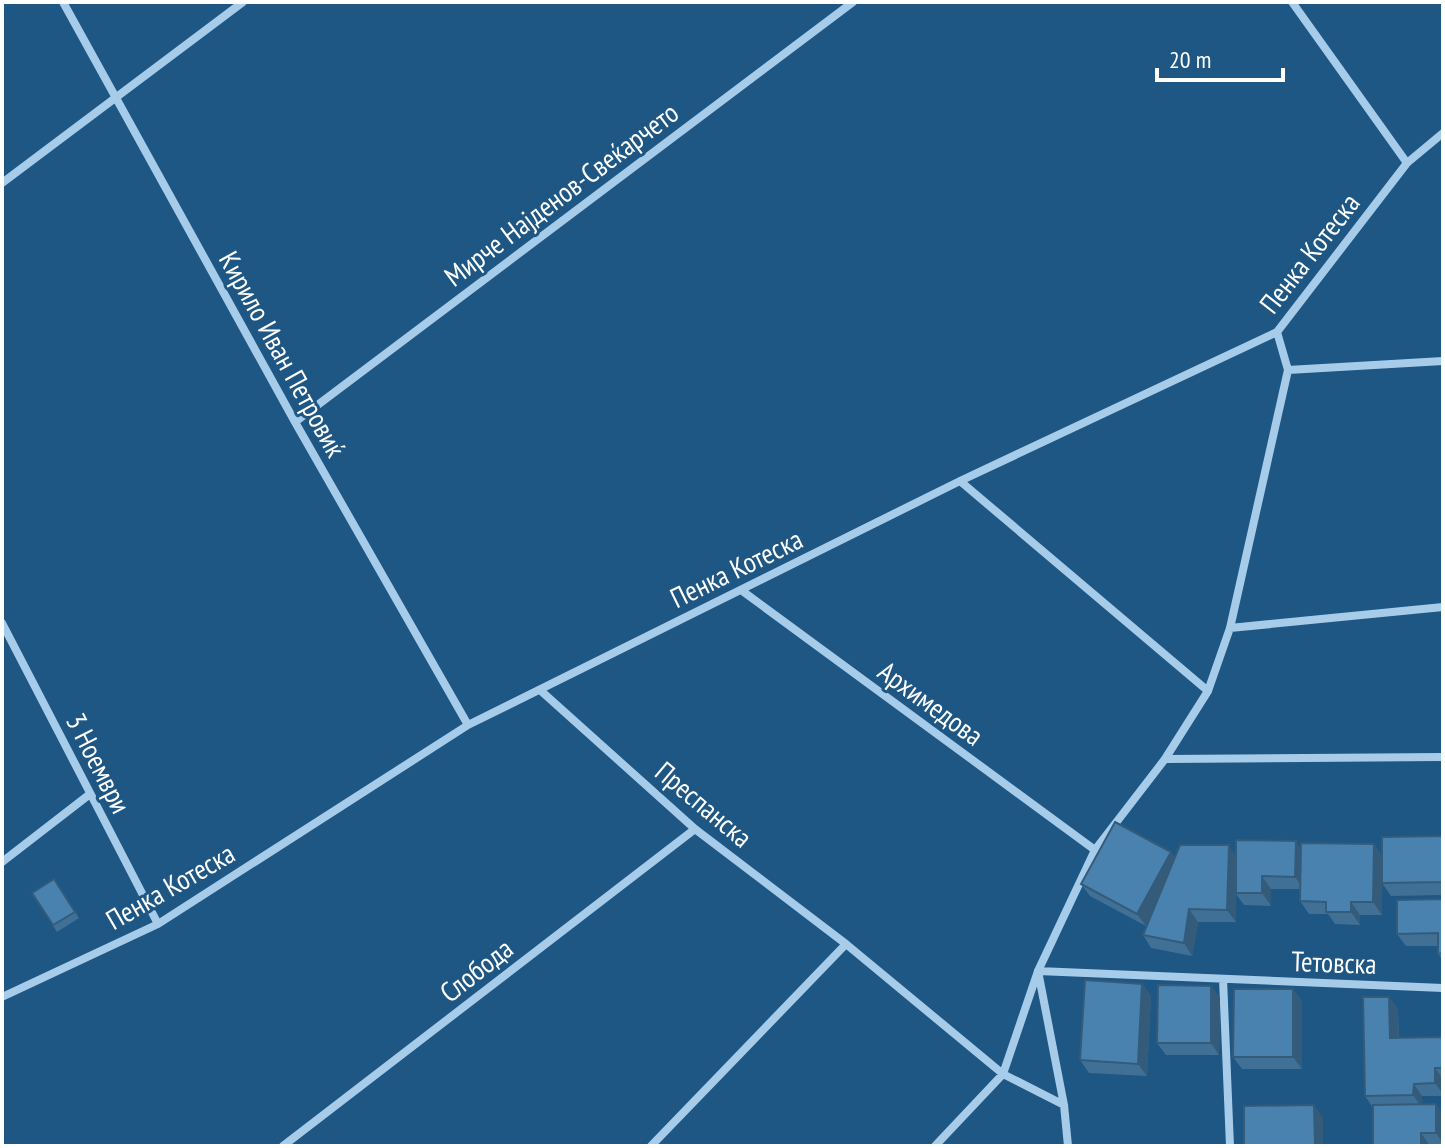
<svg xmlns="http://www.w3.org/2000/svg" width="1445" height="1148" font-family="'PT Sans Narrow',sans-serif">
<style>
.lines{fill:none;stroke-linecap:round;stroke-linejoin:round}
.street{stroke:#a6ccea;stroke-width:8}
.wall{fill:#407096}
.shaded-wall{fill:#345b7a}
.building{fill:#4a82af;stroke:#345b7a;stroke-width:2}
.labels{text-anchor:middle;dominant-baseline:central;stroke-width:6;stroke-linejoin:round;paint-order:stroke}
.street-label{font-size:28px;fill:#fff;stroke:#1e5684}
</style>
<rect width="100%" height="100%" fill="#1e5684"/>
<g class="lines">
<path class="street" d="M 63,2 L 295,422 L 468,725
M 1292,2 L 1407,163
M 2,183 L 243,2
M 1288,370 L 1443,361
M 295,422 L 853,2
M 960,481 L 1208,691
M 741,590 L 1095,850
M 2,623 L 158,924
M 1230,628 L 1443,607
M 540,690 L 695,829 L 846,944 L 1003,1074 L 1064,1105
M 1165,759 L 1443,757
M 2,862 L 90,794
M 1223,979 L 1230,1146
M 2,997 L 158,924 L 468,725 L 960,481 L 1277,332 L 1407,163 L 1443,133
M 283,1146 L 695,829
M 651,1146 L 846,944
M 935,1146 L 1003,1074 L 1038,971 L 1095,850 L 1165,759 L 1208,691 L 1230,628 L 1288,370 L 1277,332
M 1068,1146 L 1064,1105 L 1038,971 L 1443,988"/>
</g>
<path class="wall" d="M 1443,836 L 1443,895 L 1391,896 L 1382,883 L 1382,879 L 1382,915 L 1360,915 L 1360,925 L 1335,924 L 1328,914 L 1309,914 L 1300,901 L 1300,889 L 1271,889 L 1271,906 L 1244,905 L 1236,894 L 1236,922 L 1198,922 L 1192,956 L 1151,948 L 1143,935 L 1146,926 L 1090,896 L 1081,884 L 1171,852 L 1175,858 L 1236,856 L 1301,849 L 1374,844 L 1382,856 Z
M 54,879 L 79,918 L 57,932 L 32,893 Z
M 1443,899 L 1443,960 L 1438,954 L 1438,946 L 1406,946 L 1397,934 Z
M 1142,984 L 1151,996 L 1147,1076 L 1089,1073 L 1080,1060 Z
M 1211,986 L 1220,998 L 1219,1055 L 1166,1055 L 1157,1043 Z
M 1293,989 L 1302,1001 L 1302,1069 L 1242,1069 L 1233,1057 Z
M 1389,997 L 1398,1009 L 1399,1038 L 1443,1037 L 1443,1096 L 1422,1096 L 1422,1104 L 1436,1104 L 1443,1115 L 1443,1145 L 1430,1146 L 1373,1108 L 1365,1096 Z"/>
<path class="shaded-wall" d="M 1296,841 L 1304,854 L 1304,889 L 1295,877 Z
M 1374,844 L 1383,857 L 1382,915 L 1373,902 Z
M 1229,845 L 1237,858 L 1236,922 L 1227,910 Z
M 1171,852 L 1179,865 L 1146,926 L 1137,914 Z
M 1262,876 L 1271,889 L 1271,906 L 1262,893 Z
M 1351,902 L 1360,915 L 1360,925 L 1351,912 Z
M 1189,909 L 1198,922 L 1192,956 L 1184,943 Z
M 1142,984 L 1151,996 L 1147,1076 L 1138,1064 Z
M 1211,986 L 1220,998 L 1219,1055 L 1211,1043 Z
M 1293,989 L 1302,1001 L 1302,1069 L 1293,1057 Z
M 1389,997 L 1398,1009 L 1399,1050 L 1390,1038 Z
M 1435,1068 L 1443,1079 L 1443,1094 L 1435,1083 Z
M 1414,1084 L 1422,1096 L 1422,1108 L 1413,1095 Z
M 1436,1104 L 1443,1115 L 1443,1143 L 1436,1133 Z
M 1314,1105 L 1323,1117 L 1323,1146 L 1315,1146 Z
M 1421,1133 L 1430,1146 L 1421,1146 Z"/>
<path class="building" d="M 1115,822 L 1171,852 L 1137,914 L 1081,884 Z
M 1443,836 L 1443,882 L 1382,883 L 1382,837 Z
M 1236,840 L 1296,841 L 1295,877 L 1262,876 L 1262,893 L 1236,893 Z
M 1301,843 L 1374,844 L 1373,902 L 1351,902 L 1351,912 L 1326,912 L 1326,902 L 1300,901 Z
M 1180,845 L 1229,845 L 1227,910 L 1189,909 L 1184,943 L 1143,935 Z
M 54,879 L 75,912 L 53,925 L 32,893 Z
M 1443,899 L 1443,953 L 1438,954 L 1438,933 L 1397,934 L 1397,900 Z
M 1085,980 L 1142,984 L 1138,1064 L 1080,1060 Z
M 1158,985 L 1211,986 L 1211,1043 L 1157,1043 Z
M 1234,989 L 1293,989 L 1293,1057 L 1233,1057 Z
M 1363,997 L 1389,997 L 1390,1038 L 1443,1037 L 1443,1068 L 1435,1068 L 1435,1083 L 1414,1084 L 1413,1095 L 1365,1096 Z
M 1436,1104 L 1436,1133 L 1421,1133 L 1421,1146 L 1373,1146 L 1373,1105 Z
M 1314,1105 L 1315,1146 L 1244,1146 L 1244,1106 Z"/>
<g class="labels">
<g class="street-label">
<text transform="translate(561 194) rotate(-37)">Мирче Најденов-Свеќарчето</text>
<text transform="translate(1309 253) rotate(-52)">Пенка Котеска</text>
<text transform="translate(283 354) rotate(61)">Кирило Иван Петровиќ</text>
<text transform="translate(736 568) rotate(-26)">Пенка Котеска</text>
<text transform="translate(931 703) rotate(36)">Архимедова</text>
<text transform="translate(99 763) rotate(63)">3 Ноември</text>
<text transform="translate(704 804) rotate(40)">Преспанска</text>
<text transform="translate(170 886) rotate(-30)">Пенка Котеска</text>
<text transform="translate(1334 962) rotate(2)">Тетовска</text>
<text transform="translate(476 970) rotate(-38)">Слобода</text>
</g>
</g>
<rect width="1445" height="1148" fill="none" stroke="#ffffff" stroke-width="8"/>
<path d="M1157 68v12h126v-12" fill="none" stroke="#ffffff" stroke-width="4"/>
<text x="1169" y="68" font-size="24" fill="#ffffff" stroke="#1e5684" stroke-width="6" paint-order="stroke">20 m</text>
</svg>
